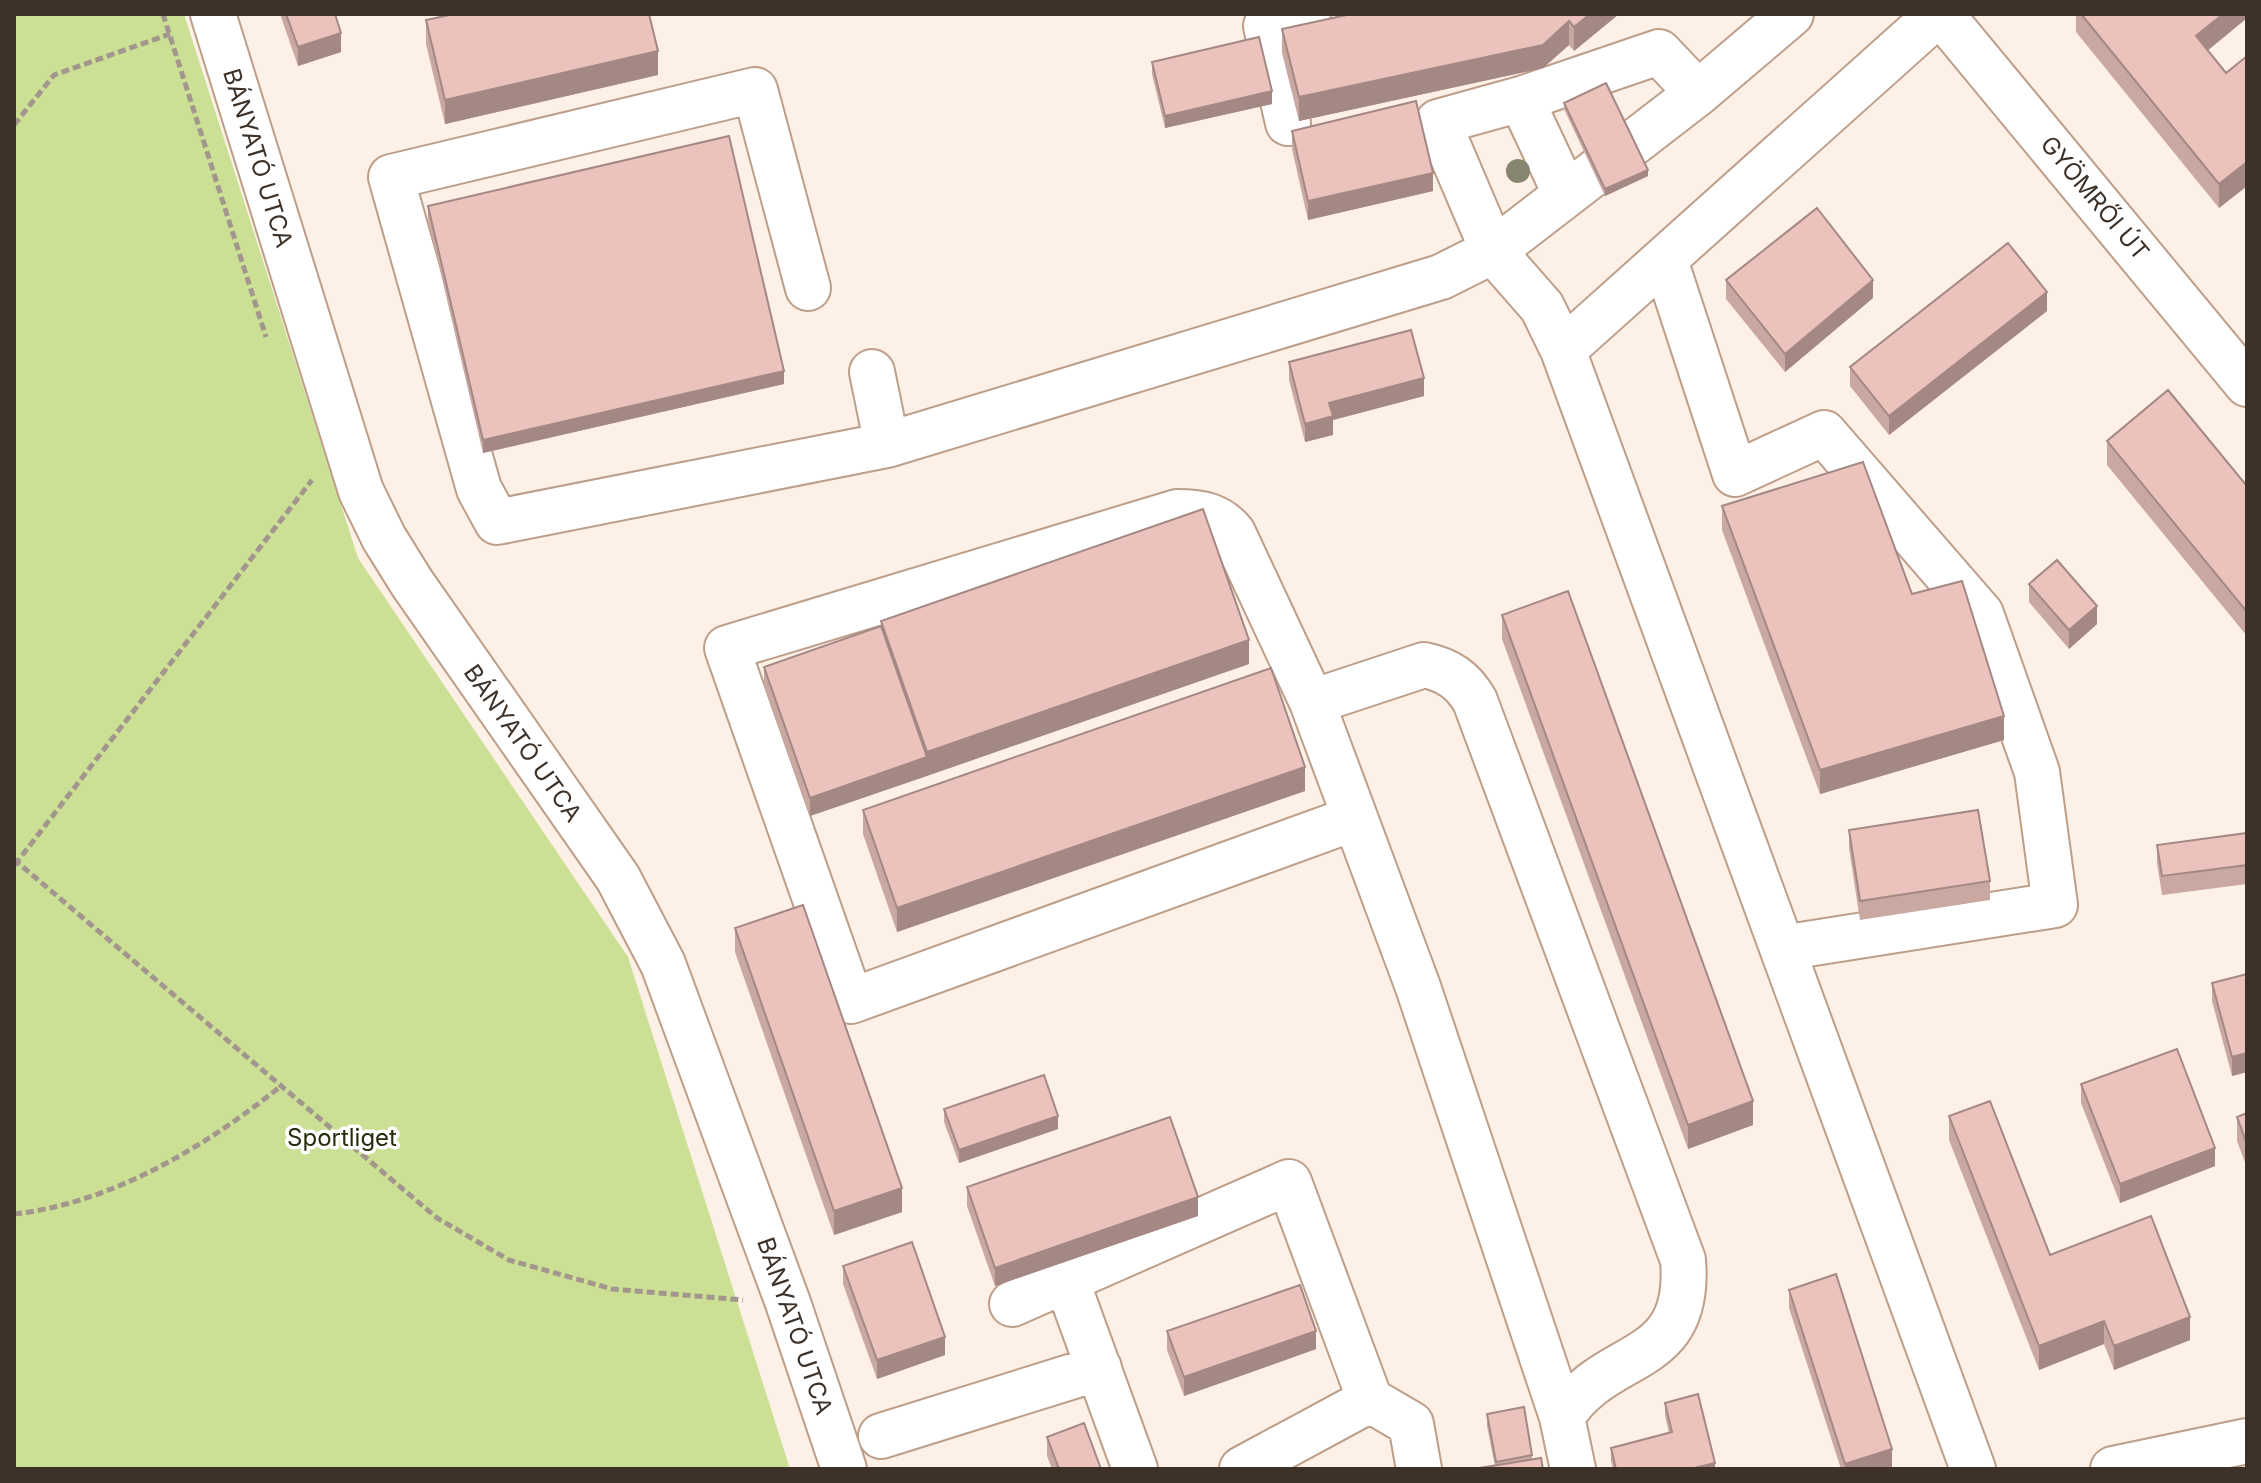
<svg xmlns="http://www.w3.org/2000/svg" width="2261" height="1483" font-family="Inter,sans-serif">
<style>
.green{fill:#cbe095}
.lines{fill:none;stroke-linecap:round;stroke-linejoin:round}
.minor-casing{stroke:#bd9e89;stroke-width:48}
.path{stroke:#a2968d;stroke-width:5;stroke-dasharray:8 4;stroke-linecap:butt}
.minor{stroke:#fff;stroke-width:44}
.tree{fill:#86856f}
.wall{fill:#caa8a2}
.shaded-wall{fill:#a48884}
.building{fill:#ebc3bc;stroke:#a48884;stroke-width:2}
.labels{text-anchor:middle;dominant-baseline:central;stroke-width:7;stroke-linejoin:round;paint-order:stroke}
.street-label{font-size:24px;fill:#3d3128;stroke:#fff}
.park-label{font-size:24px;fill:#252d0c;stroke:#fff}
</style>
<rect width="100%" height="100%" fill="#fdf0e7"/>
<path class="green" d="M 14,14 L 184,14 L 358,558 L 628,957 L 790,1469 L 14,1469 Z"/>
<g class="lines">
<defs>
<path id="minor" d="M 213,14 L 361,491 L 384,538 L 412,583 L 618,878 L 663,964 L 788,1303 L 844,1469
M 1941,14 L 2247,384
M 1698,93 L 1659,52 L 1521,99 L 1438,122 L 1493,251 L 1542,307 L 1563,350 L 1973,1469
M 1521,99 L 1565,193
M 1288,123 L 1266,26 L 1308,14
M 1665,260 L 1735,474 L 1824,433 L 1981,614 L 2037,772 L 2055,905 L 1782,948
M 808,288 L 755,90 L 391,177 L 479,489 L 497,522 L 887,445 L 1441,277 L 1493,251 L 1698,93 L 1791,14
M 1563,350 L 1938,14
M 872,372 L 887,445
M 1312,702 L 1424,665 C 1448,670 1463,680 1475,701 L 1683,1260 C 1692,1370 1606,1346 1562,1417
M 1355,818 L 851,1001 L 727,648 L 1177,512 C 1201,512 1218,515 1233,533 L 1312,702 L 1418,987 L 1562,1417 L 1573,1469
M 1066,1279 L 1135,1469
M 1012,1304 L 1289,1182 L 1370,1400 L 1242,1469
M 1370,1400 L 1411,1424 L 1419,1469
M 881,1436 L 1099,1368
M 2113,1469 L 2247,1441"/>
</defs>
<use href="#minor" class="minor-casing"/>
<path class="path" d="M 163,14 L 266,337
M 14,125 L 54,75 L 170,34
M 14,860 L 17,862 L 312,480
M 14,865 L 17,862 L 437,1218 L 509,1260 L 612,1289 L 743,1300
M 14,1214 C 112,1203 205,1147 281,1086"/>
<use href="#minor" class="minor"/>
</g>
<circle class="tree" cx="1518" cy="171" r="12"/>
<path class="wall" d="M 280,14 L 335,14 L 341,52 L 298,66 Z
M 1351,14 L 1619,14 L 1574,51 L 1569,45 L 1543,68 L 1299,121 L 1282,53 L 1282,29 Z
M 2076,14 L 2247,14 L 2247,18 L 2207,51 L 2226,73 L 2247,56 L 2247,186 L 2219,208 L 2076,32 Z
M 426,20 L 658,75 L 445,124 L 426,44 Z
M 1152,62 L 1272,104 L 1165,128 L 1152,74 Z
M 1564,103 L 1648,176 L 1605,196 L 1564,109 Z
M 1292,131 L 1433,191 L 1308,220 L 1292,149 Z
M 428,206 L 784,384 L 483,453 L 428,219 Z
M 1726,280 L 1873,298 L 1785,372 L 1726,299 Z
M 2047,311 L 1889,435 L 1850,386 L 1850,367 Z
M 1289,362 L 1424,396 L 1333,420 L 1333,435 L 1305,442 L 1289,380 Z
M 2107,441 L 2247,486 L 2247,636 L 2107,465 Z
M 1722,506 L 1912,594 L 2004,740 L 1820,794 L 1722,530 Z
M 2029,584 L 2097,624 L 2069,649 L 2029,602 Z
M 1502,615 L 1753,1125 L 1688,1149 L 1502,639 Z
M 881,621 L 1249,664 L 810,816 L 764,685 L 764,667 L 881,626 Z
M 1305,791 L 897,932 L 863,834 L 863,810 Z
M 1849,830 L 1990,881 L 1990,900 L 1860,920 L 1849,848 Z
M 2247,833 L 2247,884 L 2162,895 L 2157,863 L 2157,845 Z
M 735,928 L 902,1212 L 834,1235 L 735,952 Z
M 2247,974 L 2247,1072 L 2232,1076 L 2212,1001 L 2212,983 Z
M 2081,1084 L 2215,1166 L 2120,1203 L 2081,1103 Z
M 944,1109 L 1058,1129 L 959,1163 L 944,1122 Z
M 2247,1113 L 2247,1168 L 2237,1141 L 2237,1117 Z
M 1949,1116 L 2050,1255 L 2190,1340 L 2114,1370 L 2104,1344 L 2039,1370 L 1949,1140 Z
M 967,1187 L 1198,1216 L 995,1286 L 967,1206 Z
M 843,1266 L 945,1355 L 877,1379 L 843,1284 Z
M 1789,1290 L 1892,1468 L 1888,1469 L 1841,1469 L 1789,1308 Z
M 1167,1331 L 1316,1349 L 1184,1396 L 1167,1350 Z
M 1665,1403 L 1715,1469 L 1613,1469 L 1611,1461 L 1611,1448 L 1669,1433 L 1665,1415 Z
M 1487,1414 L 1532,1455 L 1532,1460 L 1495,1466 L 1487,1426 Z
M 1047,1437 L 1101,1469 L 1052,1469 L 1047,1456 Z"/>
<path class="shaded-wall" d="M 1590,14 L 1619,14 L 1574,51 L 1574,27 Z
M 2223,14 L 2247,14 L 2247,18 L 2196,60 L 2196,36 Z
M 1569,21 L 1569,45 L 1543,68 L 1299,121 L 1299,97 Z
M 341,33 L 341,52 L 298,66 L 298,47 Z
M 658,51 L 658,75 L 445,124 L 445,100 Z
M 1272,91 L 1272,104 L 1165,128 L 1165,116 Z
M 2247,162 L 2247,186 L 2219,208 L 2219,184 Z
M 1648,170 L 1648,176 L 1605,196 L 1605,189 Z
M 1433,173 L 1433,191 L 1308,220 L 1308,201 Z
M 1873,280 L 1873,298 L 1785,372 L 1785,354 Z
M 2047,292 L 2047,311 L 1889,435 L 1889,416 Z
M 784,371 L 784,384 L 483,453 L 483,440 Z
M 1424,378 L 1424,396 L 1333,420 L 1333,435 L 1305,442 L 1305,424 L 1329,403 Z
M 2097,606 L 2097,624 L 2069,649 L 2069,630 Z
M 1249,640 L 1249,664 L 927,776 L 927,752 Z
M 2004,716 L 2004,740 L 1820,794 L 1820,770 Z
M 927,757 L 927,776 L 810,816 L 810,798 Z
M 1305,767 L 1305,791 L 897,932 L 897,908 Z
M 2247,1053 L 2247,1072 L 2232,1076 L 2232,1057 Z
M 1753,1101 L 1753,1125 L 1688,1149 L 1688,1125 Z
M 1058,1116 L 1058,1129 L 959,1163 L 959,1150 Z
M 2215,1148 L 2215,1166 L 2120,1203 L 2120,1184 Z
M 902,1188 L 902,1212 L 834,1235 L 834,1211 Z
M 1198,1197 L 1198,1216 L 995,1286 L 995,1268 Z
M 2190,1317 L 2190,1340 L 2114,1370 L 2114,1346 Z
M 2104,1321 L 2104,1344 L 2039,1370 L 2039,1346 Z
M 1316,1331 L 1316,1349 L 1184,1396 L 1184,1377 Z
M 945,1337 L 945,1355 L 877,1379 L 877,1360 Z
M 1892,1449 L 1892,1468 L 1888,1469 L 1845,1469 L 1845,1464 Z
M 1715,1463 L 1715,1469 L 1690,1469 Z"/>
<path class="building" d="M 286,14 L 335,14 L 341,33 L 298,47 Z
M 454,14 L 649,14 L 658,51 L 445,100 L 426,20 Z
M 1351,14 L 1590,14 L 1574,27 L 1569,21 L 1543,45 L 1299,97 L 1282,29 Z
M 2081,14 L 2223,14 L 2196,36 L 2226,73 L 2247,56 L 2247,162 L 2219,184 Z
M 1259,37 L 1272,91 L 1165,116 L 1152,62 Z
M 1606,83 L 1648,170 L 1605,189 L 1564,103 Z
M 1416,101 L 1433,173 L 1308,201 L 1292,131 Z
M 729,136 L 784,371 L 483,440 L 428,206 Z
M 1817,208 L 1873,280 L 1785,354 L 1726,280 Z
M 2008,243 L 2047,292 L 1889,416 L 1850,367 Z
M 1411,330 L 1424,378 L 1329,403 L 1333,416 L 1305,424 L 1289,362 Z
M 2168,390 L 2247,486 L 2247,612 L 2107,441 Z
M 1863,462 L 1912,594 L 1962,581 L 2004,716 L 1820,770 L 1722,506 Z
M 1203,509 L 1249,640 L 927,752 L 881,621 Z
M 2057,560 L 2097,606 L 2069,630 L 2029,584 Z
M 1568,591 L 1753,1101 L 1688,1125 L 1502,615 Z
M 881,626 L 927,757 L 810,798 L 764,667 Z
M 1271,668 L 1305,767 L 897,908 L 863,810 Z
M 1978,810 L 1990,881 L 1860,901 L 1849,830 Z
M 2247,833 L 2247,865 L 2162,876 L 2157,845 Z
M 803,905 L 902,1188 L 834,1211 L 735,928 Z
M 2247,974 L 2247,1053 L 2232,1057 L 2212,983 Z
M 2177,1049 L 2215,1148 L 2120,1184 L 2081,1084 Z
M 1044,1075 L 1058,1116 L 959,1150 L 944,1109 Z
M 1990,1101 L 2050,1255 L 2151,1216 L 2190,1317 L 2114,1346 L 2104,1321 L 2039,1346 L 1949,1116 Z
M 2247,1113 L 2247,1144 L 2237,1117 Z
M 1170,1117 L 1198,1197 L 995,1268 L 967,1187 Z
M 912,1242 L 945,1337 L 877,1360 L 843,1266 Z
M 1836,1274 L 1892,1449 L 1845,1464 L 1789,1290 Z
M 1300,1285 L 1316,1331 L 1184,1377 L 1167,1331 Z
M 1698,1394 L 1715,1463 L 1690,1469 L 1616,1469 L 1611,1448 L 1672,1432 L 1665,1403 Z
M 1524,1407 L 1532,1455 L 1496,1462 L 1487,1414 Z
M 1084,1423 L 1101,1469 L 1059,1469 L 1047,1437 Z
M 1541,1458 L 1543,1469 L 1473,1469 Z"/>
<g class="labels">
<g class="street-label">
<text transform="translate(258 158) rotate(73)">BÁNYATÓ UTCA</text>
<text transform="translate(2095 198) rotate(50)">GYÖMRŐI ÚT</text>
<text transform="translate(523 743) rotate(55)">BÁNYATÓ UTCA</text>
<text transform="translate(795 1326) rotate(71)">BÁNYATÓ UTCA</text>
</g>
<g class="park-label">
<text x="342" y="1137">Sportliget</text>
</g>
</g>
<rect width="2261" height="1483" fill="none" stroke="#3d3128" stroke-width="32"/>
</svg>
